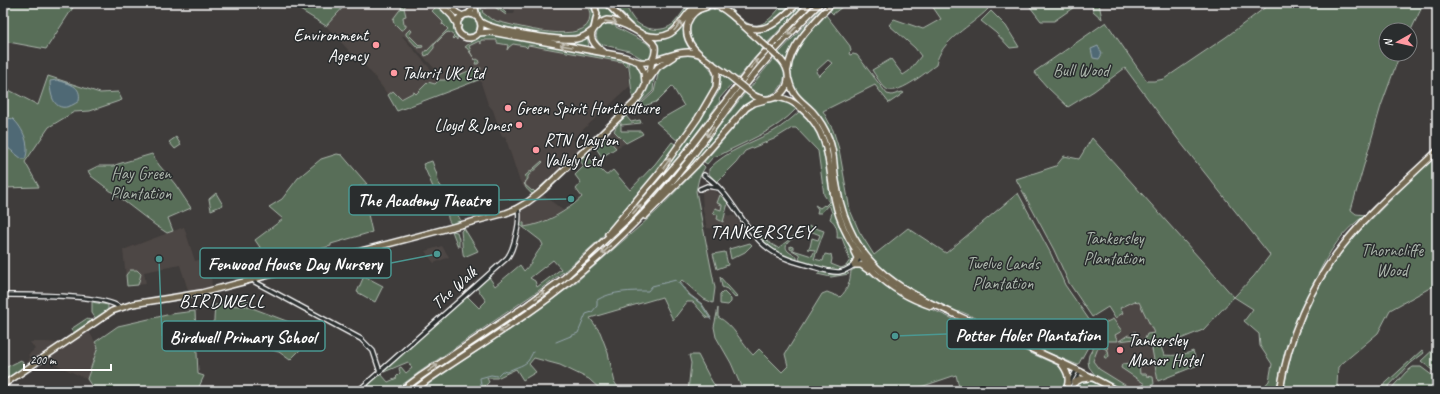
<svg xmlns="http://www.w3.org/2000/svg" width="1440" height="394" font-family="Caveat,sans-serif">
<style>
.built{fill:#4e4744;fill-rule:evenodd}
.green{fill:#586e59;stroke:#acb6ac;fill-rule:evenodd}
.water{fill:#4f6974;stroke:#95a5ac}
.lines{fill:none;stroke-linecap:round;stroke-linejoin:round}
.stream{stroke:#95a5ac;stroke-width:1}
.minor-casing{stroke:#fff;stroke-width:6}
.major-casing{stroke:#fff;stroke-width:8}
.highway-casing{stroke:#fff;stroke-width:8}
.minor{stroke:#2a2d2e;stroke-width:3.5}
.major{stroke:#746b52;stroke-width:4.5}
.highway{stroke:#746b52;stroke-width:5}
.highway-bridge-casing{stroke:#fff;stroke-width:8;stroke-linecap:butt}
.highway-bridge{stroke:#746b52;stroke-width:5}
.oneway{stroke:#c0bcb1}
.poi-dot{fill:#ff9aa2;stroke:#2a2d2e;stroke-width:1.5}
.labels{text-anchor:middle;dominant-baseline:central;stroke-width:3;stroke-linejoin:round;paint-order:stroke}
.poi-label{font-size:17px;fill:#fff;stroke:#2a2d2e;text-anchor:start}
.park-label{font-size:17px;fill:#acb6ac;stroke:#2a2d2e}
.street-label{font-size:17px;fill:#fff;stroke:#2a2d2e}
.quarter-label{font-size:19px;letter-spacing:1px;fill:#fff;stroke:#2a2d2e}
.leader{fill:none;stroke:#4b9892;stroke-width:1.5}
.callout-dot{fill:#4b9892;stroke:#2a2d2e;stroke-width:1.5}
.callout{fill:#2a2d2e;stroke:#4b9892;stroke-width:1.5}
.callout-label{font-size:18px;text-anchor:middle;font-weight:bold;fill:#fff}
</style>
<rect width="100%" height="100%" fill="#3f3c3b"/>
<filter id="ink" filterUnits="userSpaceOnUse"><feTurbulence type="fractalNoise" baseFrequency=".025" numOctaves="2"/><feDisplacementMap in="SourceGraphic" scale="8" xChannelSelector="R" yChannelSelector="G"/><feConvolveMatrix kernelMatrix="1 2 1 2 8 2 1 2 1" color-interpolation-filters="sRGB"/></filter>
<g filter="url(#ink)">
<path class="built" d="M 347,3 L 431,3 L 438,11 L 457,39 L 471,42 L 480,35 L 483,20 L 480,11 L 481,8 L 485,5 L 492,4 L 504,14 L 514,14 L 515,10 L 510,10 L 508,3 L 584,3 L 590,12 L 590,20 L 586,27 L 576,32 L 563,33 L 554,33 L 530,28 L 527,45 L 622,62 L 625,66 L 627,65 L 630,86 L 573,139 L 582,149 L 532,195 L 523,186 L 519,179 L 505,136 L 502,137 L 493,110 L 488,104 L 478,74 L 481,69 L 459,75 L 452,75 L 445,80 L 439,80 L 436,84 L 432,84 L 416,94 L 413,92 L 401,99 L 393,91 L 388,95 L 374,76 L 356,55 L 354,56 L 326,26 ZM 402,36 L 404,36 L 436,70 L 440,73 L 439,79 Z
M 614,131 L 626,143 L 616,148 L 605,136 L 608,133 Z
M 708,187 L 720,195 L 728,203 L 725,215 L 735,216 L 745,232 L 707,228 L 703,209 L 702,192 L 705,188 Z
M 542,194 L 564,211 L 533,226 L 524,227 L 520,222 L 522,211 Z
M 184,227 L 195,261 L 207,258 L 208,260 L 201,262 L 201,265 L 210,263 L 212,287 L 189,293 L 180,265 L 144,272 L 146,284 L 127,286 L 123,250 Z
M 442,246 L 449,257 L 434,263 L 425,251 Z
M 1135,301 L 1139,302 L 1154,333 L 1151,344 L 1158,381 L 1138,391 L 1125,391 L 1099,372 L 1092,363 L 1092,354 L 1102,336 L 1098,326 L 1123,313 L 1120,308 Z
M 88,330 L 98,347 L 87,379 L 46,360 Z
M 30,342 L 46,342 L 60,343 L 28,364 L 30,357 L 28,355 L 35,349 Z"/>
<path class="green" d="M 3,3 L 76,3 L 46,49 L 3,41 Z
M 289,3 L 347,3 L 326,26 Z
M 405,3 L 407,3 L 404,8 L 406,16 L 403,17 L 404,25 L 406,25 L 406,27 L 403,30 L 401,30 L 394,23 L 393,19 Z
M 431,3 L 435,3 C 445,12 460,25 457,40 L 455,37 L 453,39 L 452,38 L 454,36 L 449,32 L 446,33 L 434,45 L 434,48 L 428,55 L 425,56 L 424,53 L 426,50 L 427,51 L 448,29 L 443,24 L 442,25 L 443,22 L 432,11 L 435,8 Z
M 485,3 L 495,3 L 507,14 L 506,15 L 492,5 L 489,5 L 485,8 L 483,7 L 481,9 L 483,11 L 482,12 L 492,20 L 493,19 L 496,21 C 513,25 590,48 590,16 C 590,11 588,6 584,3 L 590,3 C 594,9 596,16 592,23 C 589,30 583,34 575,35 C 554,39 514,28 492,24 C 484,21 477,17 479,8 Z
M 597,3 L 604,3 L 619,19 L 618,21 L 601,19 Z
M 617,3 L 625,3 C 627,8 629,13 632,17 C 640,30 663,34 674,23 C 680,17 684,9 690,3 L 700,3 C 672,30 662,49 625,18 L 626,17 L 615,6 Z
M 715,3 C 723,3 726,6 732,10 C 737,15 743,21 749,24 C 764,30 776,12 784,3 L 793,3 L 775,19 C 772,27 757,30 749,27 C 744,26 722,8 715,3 Z
M 801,3 L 805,3 L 767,43 L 762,38 L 760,39 L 752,31 L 764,31 L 770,29 Z
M 836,3 L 847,3 L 833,14 L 829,10 Z
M 930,3 L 982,3 L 988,9 C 972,26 940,40 936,65 C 926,72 896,98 885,88 C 880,83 876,76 872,70 L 891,59 L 903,75 L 909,71 L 921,56 L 915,48 L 889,25 L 894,19 L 923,29 L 941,19 Z
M 1027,3 L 1080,3 L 1054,21 L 1041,21 Z
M 1092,3 L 1099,3 L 1102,19 L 1093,11 Z
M 1271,3 L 1424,3 L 1410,32 L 1410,30 L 1386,30 L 1386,54 L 1400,54 L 1381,106 L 1351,210 L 1356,214 L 1366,215 C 1343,229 1329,252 1317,276 C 1304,301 1293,326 1285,352 C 1282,365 1279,378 1276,391 L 1260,391 L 1269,381 L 1272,364 L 1260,346 L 1259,334 L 1244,321 L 1253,309 L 1234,297 L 1203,330 L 1183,338 L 1160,344 L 1164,355 C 1174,356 1184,355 1193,351 L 1198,365 L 1158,381 L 1151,344 L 1144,341 L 1147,334 L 1154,333 L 1139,302 L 1137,303 L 1135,301 L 1120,308 L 1123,313 L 1115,318 L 1108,307 L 1092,317 L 1069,283 L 1054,250 L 1016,179 L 1056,166 L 1064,156 L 1079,159 L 1092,138 L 1234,297 L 1254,276 L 1270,255 L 1177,138 L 1125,68 L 1094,91 L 1068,107 L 1047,87 L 1034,72 L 1106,22 L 1132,60 L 1147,81 L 1154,81 L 1164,79 L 1226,37 Z
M 821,8 L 823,11 L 796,43 L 787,64 L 783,60 L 784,58 L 779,53 Z
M 712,9 L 722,12 L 763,48 L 738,78 C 727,71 700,52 694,43 C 690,38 689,31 690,25 C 693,14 702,12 712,9 Z
M 991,11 L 1006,26 L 1019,47 L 1010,48 L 996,33 L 981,21 Z
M 826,15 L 850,46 L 851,51 L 849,53 L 850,55 L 853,54 L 857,55 L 887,94 L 892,95 L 902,92 L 904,93 L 889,103 L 875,85 L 823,111 L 833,130 L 839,149 L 850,210 L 859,231 L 874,255 L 908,228 L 946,253 L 1018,193 L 1050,252 L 1065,285 L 1097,331 L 1078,365 L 1041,350 L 1038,345 L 962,312 L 957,312 L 912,293 L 883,273 L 871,257 L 853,230 L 844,208 L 832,136 L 823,120 L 793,88 L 791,76 L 790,62 L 797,47 L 806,35 L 809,34 ZM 828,60 L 832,63 L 819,76 L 816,72 L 817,70 Z
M461 26a8 8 0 1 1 16 0a8 8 0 1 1-16 0Z
M 685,19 L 687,20 L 686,39 L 690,48 L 678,50 L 660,56 L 659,54 L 657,53 L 656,40 Z
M 606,24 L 616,25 L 616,27 L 647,43 L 651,48 L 652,55 L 648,59 L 643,59 L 629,51 L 600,44 C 593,36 597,28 606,24 Z
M 410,29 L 412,31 L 409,35 L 420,46 L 422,45 L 423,47 L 418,48 L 406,35 L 406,33 Z
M 486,34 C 520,40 557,45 590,54 C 602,57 615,56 627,60 L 627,65 L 625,66 L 622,62 L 528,45 L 527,48 L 525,46 L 513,44 L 509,47 L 507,50 L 508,45 L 497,43 L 497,40 L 481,40 L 481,44 L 479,41 L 469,46 L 471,51 L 470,52 L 475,60 L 477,59 L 480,61 L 478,64 L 475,64 L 476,61 L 467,48 L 465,47 L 480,35 Z
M 587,38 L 589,45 L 587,47 L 564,43 L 564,42 L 579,41 Z
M 686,55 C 694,55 699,58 705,63 C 711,68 714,75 713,83 C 711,97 688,129 679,142 L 656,122 L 684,106 L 672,86 L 656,102 L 641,107 L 640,105 L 654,92 L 659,70 L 669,60 L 676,57 Z
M 774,58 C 778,61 781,63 783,67 C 789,81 776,99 760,95 C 756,93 753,90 750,88 Z
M 628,59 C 647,69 645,86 633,102 Z
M 481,68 L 478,74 L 481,79 L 397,111 L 388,95 L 393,91 L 401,99 L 414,92 L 416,94 L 428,82 L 435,84 L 439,80 L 445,80 L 452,75 L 459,75 L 473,69 Z
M 657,72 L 654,80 L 653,91 L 639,104 L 639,101 C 646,92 649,81 657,72 Z
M 720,74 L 723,75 L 733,83 L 719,99 L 720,101 C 694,137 667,172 638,204 L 672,160 L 718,93 L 720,85 Z
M 48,76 L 100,93 L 118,92 L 122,100 L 90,111 L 74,112 L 49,127 L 25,162 L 39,187 L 3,188 L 3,87 L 38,105 Z
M 745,93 L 756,100 L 691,168 L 680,177 Z
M 735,95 C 702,139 670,182 632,221 C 620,233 608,247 594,257 C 648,209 691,152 735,95 Z
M 781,100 L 790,103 L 796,109 C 776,131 746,141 720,155 L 713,157 L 707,164 L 704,162 L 753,106 L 763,102 Z
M 799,112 C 804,116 810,121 814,127 C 829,148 828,177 830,201 L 833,205 L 840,228 L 854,254 L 855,259 L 849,249 L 855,260 C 846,279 816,265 800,261 L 799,254 L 790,249 L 790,246 L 793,247 L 793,250 L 812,256 L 815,250 L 807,249 L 810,247 L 812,238 L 818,240 L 820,235 L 805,229 L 810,226 L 824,231 L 814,259 L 823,261 L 825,254 L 830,255 L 831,254 L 832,259 L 831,264 L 841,268 L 846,266 L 850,260 L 842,238 L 837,238 C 838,230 836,223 830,219 L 832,213 L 829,204 L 821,213 L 817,213 L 818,209 L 815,205 L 820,208 L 824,205 L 825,206 L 829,202 L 824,195 L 818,151 L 796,128 L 792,128 L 774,139 L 745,151 L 736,163 L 717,182 L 709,174 L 709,169 C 727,150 752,143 774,131 C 783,126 791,119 799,112 Z
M 626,116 L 631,122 L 640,120 L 641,123 L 622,125 L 620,122 Z
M 619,123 L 621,125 L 621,131 L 641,131 L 643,134 L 626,143 L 614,131 L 616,127 Z
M 605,136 L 616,148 L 602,157 L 594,145 Z
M 176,137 L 181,145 L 175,149 L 169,142 Z
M 672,142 L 675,144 L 674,148 L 645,186 L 600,239 L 567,269 L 538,291 L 418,373 L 394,391 L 361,391 L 381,374 L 388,382 L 397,378 L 396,377 L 400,373 L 399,368 L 401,367 L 406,373 L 412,368 L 408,362 L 384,372 L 384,371 L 467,296 L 479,308 L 486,301 L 477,288 L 489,277 L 495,286 L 520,265 L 524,271 C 533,262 535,254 543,245 L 541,241 L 519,224 L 520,222 L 524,223 L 524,227 C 545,224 566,212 582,197 L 576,189 L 581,183 L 575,175 L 584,166 L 580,161 L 585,154 L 605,174 L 607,175 L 613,170 L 630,190 L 655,164 ZM 553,260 L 561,269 L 537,287 L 535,281 L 530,278 Z
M 152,154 L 159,165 L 175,184 L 191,208 L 168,218 L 173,231 L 167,233 L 155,225 L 91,176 L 88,171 L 98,166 L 113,166 L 118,164 Z
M 337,154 L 342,155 L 367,184 L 358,187 L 363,204 L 362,205 L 363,209 L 376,206 L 376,208 L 367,210 L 372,232 L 331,244 L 331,246 L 270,262 L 255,240 L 283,219 L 269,207 L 282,199 L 298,178 L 321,159 Z
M 1437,155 L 1437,284 L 1390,310 L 1378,333 L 1338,367 L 1337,385 L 1343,391 L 1283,391 L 1292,349 L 1299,328 L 1309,304 L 1324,276 L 1344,247 L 1415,175 Z
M 432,161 L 437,175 L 438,182 L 444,191 L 446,196 L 444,213 L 423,164 Z
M 542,161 L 543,162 L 528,176 L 528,179 L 524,184 L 532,191 L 533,190 L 535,192 L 553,175 L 553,176 L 533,194 L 532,194 C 520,184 528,185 525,176 Z
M 702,164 L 705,167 L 699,178 L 696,191 L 715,288 L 713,303 L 704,299 L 682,280 L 680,282 L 690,295 L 702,304 L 711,318 L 707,318 L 693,302 L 687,302 L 673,320 L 662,297 L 590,318 L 600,332 L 608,353 L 615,383 L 621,391 L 602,391 L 589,379 L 560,365 L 534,358 L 529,364 L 536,372 L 523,380 L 516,369 L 497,378 L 487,378 L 489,382 L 480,391 L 419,391 L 443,374 L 520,323 L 574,284 L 657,211 Z
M 216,193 L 223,205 L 211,210 L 209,199 Z
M 720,195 L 728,203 L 723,222 L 717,219 L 718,215 L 713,213 L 715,208 L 721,210 L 722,205 L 717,203 Z
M 449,206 L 453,206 L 461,221 L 451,224 C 446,218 448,213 449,206 Z
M 464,228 L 478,251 L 464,257 C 462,253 462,238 461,231 Z
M 452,231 L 457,232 L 459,239 L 459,247 L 458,247 Z
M 798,233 L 798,236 C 792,238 782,245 788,251 C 791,254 795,255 797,257 L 797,260 C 781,256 767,247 757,234 L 760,234 L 768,242 L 778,248 Z
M 750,243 L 752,245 L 745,252 L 731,259 L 729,249 Z
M 725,252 L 728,265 L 717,269 L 713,254 Z
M 856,268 L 862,268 L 887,287 L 915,302 L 1055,364 C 1068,372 1068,377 1061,391 L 1003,391 L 1000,389 L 999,391 L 960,391 L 956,375 L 909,391 L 743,391 L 731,363 L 716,337 L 714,327 L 718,308 L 718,317 C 734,325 741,343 753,355 L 759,349 L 782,372 L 788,366 L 785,354 L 822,294 L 827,292 L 840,297 C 848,290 850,281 851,271 Z
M 130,270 L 137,270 L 141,274 L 138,285 L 127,286 L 126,275 Z
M 819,272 L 835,275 L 847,272 L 849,274 L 831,277 L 817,274 Z
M 364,276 L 383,286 L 375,302 L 357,292 Z
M 720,277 L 737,296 L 735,298 L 727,289 L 722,287 Z
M 723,292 L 724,292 L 731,299 L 731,302 L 728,305 L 720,304 L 720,295 Z
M 241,300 L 249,301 L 247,306 L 297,325 L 294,334 L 308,340 L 304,346 L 290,360 L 279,352 L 213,333 L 215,305 L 246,306 L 241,304 Z
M 92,302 L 108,305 L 108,310 L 96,319 L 92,313 Z
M 195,311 L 198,374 L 204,376 L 197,391 L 95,391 L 87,379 L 98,347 L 95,342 L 118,326 L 171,314 Z
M 86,319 L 92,320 L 73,333 L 71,329 Z
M 1113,319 L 1122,331 L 1115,335 L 1118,341 L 1107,341 L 1100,336 L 1098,326 Z
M 1135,331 L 1137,336 L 1135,339 L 1119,341 L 1128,335 L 1132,336 L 1136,334 Z
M 1097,341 L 1101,341 L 1107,345 L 1109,356 L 1107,359 L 1104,357 L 1107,353 L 1106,352 L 1107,350 L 1102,347 L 1100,348 L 1098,348 L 1093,361 L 1099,369 L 1133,390 L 1145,384 L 1121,368 L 1122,364 L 1139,362 L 1140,374 L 1146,374 L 1147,376 L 1153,377 L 1154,384 L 1139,391 L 1122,391 L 1095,375 L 1089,367 L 1088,361 L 1089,355 Z
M 1437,346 L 1437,374 L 1421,361 Z
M 1422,350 L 1424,353 L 1411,363 L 1384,391 L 1377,391 Z
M 689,355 L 698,355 L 710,378 L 716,388 L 710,391 L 688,391 L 691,363 Z
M 21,360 L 25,367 L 3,381 L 3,369 Z
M 1413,367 L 1421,367 L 1437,379 L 1437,391 L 1389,391 L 1406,372 Z
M 1087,381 L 1093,382 L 1094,381 L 1110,391 L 1070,391 L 1074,383 L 1078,384 L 1081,382 Z"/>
<path class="water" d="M 1098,46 L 1102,54 L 1099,59 L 1093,58 L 1091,49 Z
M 57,80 C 69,84 82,85 79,101 C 58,116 50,102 50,81 Z
M 8,118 L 13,119 C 23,128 31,146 25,159 L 22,159 L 3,144 L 3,120 Z"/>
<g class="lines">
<path class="stream" d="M 556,342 L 578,333 L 586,314 L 592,312 L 597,306 L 597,300 C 612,291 631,291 648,291 L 652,286 L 676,280 L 689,295 L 701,304 L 711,320
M 475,391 L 481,385 L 480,378 L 491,375 L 497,376 L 502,371 L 507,372 C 514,367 522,367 528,361 C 530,358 532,354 533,352"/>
<defs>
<path id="minor" d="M 704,175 C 733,194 742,229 769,249 C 782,259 799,263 814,267 C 837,274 844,276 862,258
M 700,189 L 707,186 L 719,188
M 254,279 L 255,282 L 361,339 L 373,351 L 380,372
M 3,295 C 24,295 108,294 120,308
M 358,391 L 507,258 C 514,250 521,219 518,209
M 1065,391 L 1077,369
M 1070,391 L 1081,371"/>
<path id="major" d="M 594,3 L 597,14 L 594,28
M 606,3 L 629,26
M 475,7 L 477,16
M 468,14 L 478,3"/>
<path id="highway" d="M 439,3 L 452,16 L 458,26
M 446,3 L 457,13 L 463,16
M 706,7 C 698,9 691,14 688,22 C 679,47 712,63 728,75
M457 26a12 12 0 1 1 24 0a12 12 0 1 1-24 0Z
M 481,22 C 494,31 559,41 576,39 C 582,38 587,35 592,31
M 746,27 C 769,35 782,17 798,3
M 479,33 L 491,32 L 621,56 C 634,59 638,65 652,61 C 654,57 656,51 655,46 C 650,36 619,20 607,20 C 603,21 600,23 597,26 C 585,36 595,46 604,52
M 644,35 C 654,37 662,38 671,33 C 685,24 688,2 708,4 C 712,5 717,5 720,7 C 734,15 746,29 758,39
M 653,61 C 667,57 684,48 699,54
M 639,63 L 644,72 L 645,83
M 788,69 C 790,44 816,21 832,3
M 650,78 L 658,67 L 673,57
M 789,80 C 793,97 801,100 812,111 C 819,119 825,128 829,139 C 834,150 834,163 835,175 C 838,193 841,210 849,227 C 873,282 922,299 972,322 C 1020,345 1071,364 1117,391
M 753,95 C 778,110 800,81 781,60
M 775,97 C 787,98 793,102 802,109 C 837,140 825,177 839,216 C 854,260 888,292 931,306
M 645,216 L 695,166 L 746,108 L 754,103 L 765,100
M 608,234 L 659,173 L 698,118 L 716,87 L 717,74 L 713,64
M 854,252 L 857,258 L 854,265
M 854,265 L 861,265 L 868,270
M 1061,363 C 1067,371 1070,377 1067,387
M 1074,383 L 1081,379 L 1091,378
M 3,385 L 112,311 L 133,304 L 201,293 L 506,213 C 521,208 531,200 543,190 L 634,103 C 645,91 649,77 652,61
M 401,391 L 421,376 L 527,305 L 564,278 L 631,216 L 682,158 L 756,62 L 810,3
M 413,391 L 429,379 C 469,352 510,327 549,298 C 583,272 616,243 646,211 C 680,175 709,133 739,93 C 764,61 791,32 820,3
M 1280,391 C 1288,338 1310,286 1344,244 C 1371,210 1406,181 1437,151"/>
</defs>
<use href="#minor" class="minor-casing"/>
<use href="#major" class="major-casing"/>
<use href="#highway" class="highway-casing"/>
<use href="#minor" class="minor"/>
<use href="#major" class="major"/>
<use href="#highway" class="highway"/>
<defs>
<path id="highway-bridge" d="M 758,39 L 781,60
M 728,75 L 753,95"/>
</defs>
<use href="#highway-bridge" class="highway-bridge-casing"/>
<use href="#highway-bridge" class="highway-bridge"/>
</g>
<defs><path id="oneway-shaft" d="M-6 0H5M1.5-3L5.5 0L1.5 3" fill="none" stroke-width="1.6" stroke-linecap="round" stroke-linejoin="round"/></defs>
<g class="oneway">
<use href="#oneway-shaft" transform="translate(611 22) rotate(8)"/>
<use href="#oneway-shaft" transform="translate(678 26) rotate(-49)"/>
<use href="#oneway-shaft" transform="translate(792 31) rotate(133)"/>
<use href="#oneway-shaft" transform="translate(566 46) rotate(-170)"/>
<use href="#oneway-shaft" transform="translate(754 64) rotate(-50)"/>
<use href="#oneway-shaft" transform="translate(710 132) rotate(127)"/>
<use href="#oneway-shaft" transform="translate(667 163) rotate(-53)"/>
<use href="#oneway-shaft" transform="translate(637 209) rotate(-47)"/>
<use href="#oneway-shaft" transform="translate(606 250) rotate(136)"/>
<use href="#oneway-shaft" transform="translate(540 295) rotate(-36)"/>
<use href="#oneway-shaft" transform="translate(504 329) rotate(146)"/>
<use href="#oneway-shaft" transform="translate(433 368) rotate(-34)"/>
</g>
</g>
<g class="poi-dot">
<circle cx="376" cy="45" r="4"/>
<circle cx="394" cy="73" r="4"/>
<circle cx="508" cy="108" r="4"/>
<circle cx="519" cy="125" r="4"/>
<circle cx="536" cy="150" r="4"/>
<circle cx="1120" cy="350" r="4"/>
</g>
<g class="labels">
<g class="poi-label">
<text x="368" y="35" text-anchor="end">Environment<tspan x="368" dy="20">Agency</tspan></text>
<text x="402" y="73">Talurit UK Ltd</text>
<text x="516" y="108">Green Spirit Horticulture</text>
<text x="511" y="125" text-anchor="end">Lloyd &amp; Jones</text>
<text x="544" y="140">RTN Clayton<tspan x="544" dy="20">Vallely Ltd</tspan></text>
<text x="1128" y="340">Tankersley<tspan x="1128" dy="20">Manor Hotel</tspan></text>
</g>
<g class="park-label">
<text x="1081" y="70">Bull Wood</text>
<text x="141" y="173">Hay Green<tspan x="141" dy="20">Plantation</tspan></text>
<text x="1114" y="238">Tankersley<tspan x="1114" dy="20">Plantation</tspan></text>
<text x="1392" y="250">Thorncliffe<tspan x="1392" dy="20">Wood</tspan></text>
<text x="1003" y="263">Twelve Lands<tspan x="1003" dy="20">Plantation</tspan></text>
</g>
<g class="street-label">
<text transform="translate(454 288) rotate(-42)">The Walk</text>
</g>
<g class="quarter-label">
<text x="762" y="232">TANKERSLEY</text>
<text x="222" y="301">BIRDWELL</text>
</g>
</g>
<path class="leader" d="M571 199L499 200M437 254L391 263M895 336L947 334M159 259L162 336"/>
<g class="callout-dot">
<circle cx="571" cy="199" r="4"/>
<circle cx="437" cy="254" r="4"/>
<circle cx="895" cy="336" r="4"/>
<circle cx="159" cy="259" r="4"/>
</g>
<g class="callout">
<rect x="349" y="185" width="150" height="30" rx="4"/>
<rect x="200" y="248" width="191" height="30" rx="4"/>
<rect x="947" y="319" width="161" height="30" rx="4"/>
<rect x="162" y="321" width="163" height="30" rx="4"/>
</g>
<g class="callout-label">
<text x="424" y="206">The Academy Theatre</text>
<text x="295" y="270">Fenwood House Day Nursery</text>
<text x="1028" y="341">Potter Holes Plantation</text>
<text x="243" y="343">Birdwell Primary School</text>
</g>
<rect width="1440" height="394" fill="none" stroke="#2a2d2e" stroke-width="16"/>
<rect x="8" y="8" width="1424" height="378" fill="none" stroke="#fff" stroke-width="1.5" filter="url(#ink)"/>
<g transform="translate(1398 42) rotate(262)"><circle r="19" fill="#2a2d2e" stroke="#7f8182"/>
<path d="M0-3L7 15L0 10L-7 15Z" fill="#ff9aa2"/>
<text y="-6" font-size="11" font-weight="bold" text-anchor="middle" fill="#ffffff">N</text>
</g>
<path d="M24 364v6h87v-6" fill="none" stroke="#ffffff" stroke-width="2"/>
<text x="30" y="364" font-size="12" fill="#ffffff" stroke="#2a2d2e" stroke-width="3" paint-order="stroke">200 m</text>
</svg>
